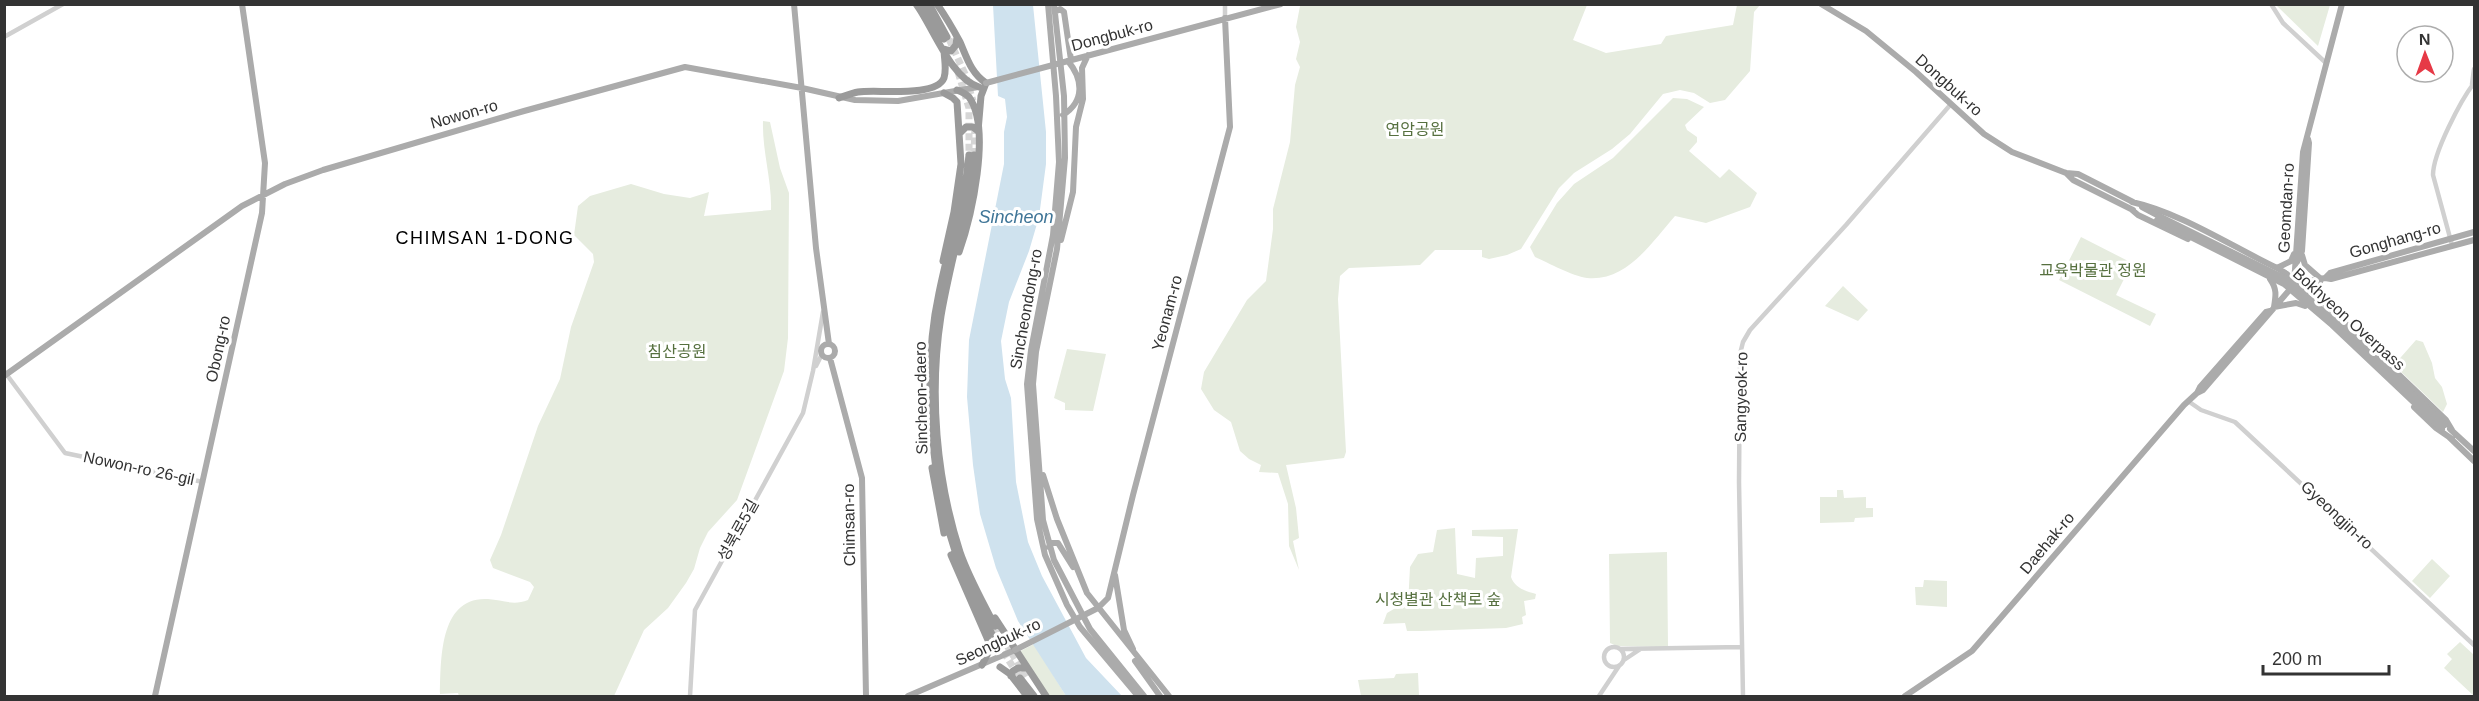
<svg xmlns="http://www.w3.org/2000/svg" width="2479" height="701" font-family="Helvetica,'Noto Sans KR',sans-serif">
<style>
.green{fill:#e6ecdf}
.water{fill:#cfe2ee}
.lines{fill:none;stroke-linecap:round;stroke-linejoin:round}
.highway-tunnel{stroke:#d6d6d6;stroke-width:7;stroke-dasharray:7 3.5;stroke-linecap:butt}
.minor{stroke:#d0d0d0;stroke-width:4.5}
.major{stroke:#ababab;stroke-width:6}
.highway{stroke:#9a9a9a;stroke-width:7}
.major-bridge{stroke:#ababab;stroke-width:6}
.labels{text-anchor:middle;dominant-baseline:central;stroke-width:6;stroke-linejoin:round;paint-order:stroke}
.street-label{font-size:16px;fill:#333;stroke:#fff}
.park-label{font-size:16px;fill:#56703f;stroke:#fff}
.water-label{font-size:18px;font-style:italic;fill:#3f7597;stroke:#fff}
.neighbourhood-label{font-size:18px;letter-spacing:1.5px;fill:#000;stroke:#fff}
</style>
<rect width="100%" height="100%" fill="#fff"/>
<path class="green" d="M 1305,4 L 1587,5 L 1573,40 L 1606,53 L 1661,44 L 1666,36 L 1733,25 L 1737,5 L 1760,5 L 1754,12 L 1750,71 L 1725,100 L 1710,103 L 1694,93 L 1680,90 L 1663,94 L 1630,134 L 1612,149 L 1574,173 L 1559,188 L 1521,249 L 1507,255 L 1489,259 L 1482,257 L 1482,250 L 1435,250 L 1420,265 L 1349,268 L 1340,276 L 1338,299 L 1346,452 L 1344,458 L 1286,465 L 1296,508 L 1299,538 L 1293,541 L 1299,570 L 1289,546 L 1288,504 L 1278,473 L 1259,472 L 1261,465 L 1249,459 L 1240,451 L 1231,422 L 1214,410 L 1201,389 L 1204,372 L 1247,300 L 1266,281 L 1273,229 L 1273,209 L 1290,142 L 1295,85 L 1300,67 L 1296,59 L 1300,42 L 1296,27 L 1300,6 Z
M 2275,5 L 2330,5 L 2318,46 L 2276,5 Z
M 1673,98 L 1687,99 L 1704,107 L 1685,125 L 1687,130 L 1697,137 L 1697,142 L 1689,151 L 1720,178 L 1729,169 L 1757,193 L 1750,207 L 1706,223 L 1675,216 C 1652,242 1627,282 1587,278 C 1572,276 1549,263 1535,257 L 1530,247 L 1557,203 L 1574,184 L 1613,158 Z
M 763,121 L 770,122 L 780,168 L 789,193 L 788,338 L 784,371 L 737,500 L 708,532 L 700,548 L 694,569 L 686,583 L 668,608 L 644,630 L 614,696 L 459,696 L 458,693 L 440,694 C 441,660 439,596 488,599 C 503,600 513,606 528,600 L 534,587 L 530,582 L 493,568 L 490,560 L 501,535 L 538,426 L 560,379 L 571,327 L 594,262 L 593,254 L 574,235 L 578,206 L 590,196 L 631,184 L 664,194 L 690,198 L 709,192 L 704,216 L 771,210 C 772,180 762,151 763,121 Z
M 2081,237 L 2132,263 L 2116,295 L 2156,314 L 2150,326 L 2059,280 Z
M 1843,286 L 1868,310 L 1858,321 L 1825,306 Z
M 2416,340 L 2423,342 L 2432,363 L 2435,378 L 2442,387 L 2447,404 L 2443,412 L 2394,365 Z
M 1067,349 L 1106,354 L 1093,411 L 1065,410 L 1065,403 L 1054,398 Z
M 1837,490 L 1843,490 L 1844,498 L 1866,497 L 1866,508 L 1873,508 L 1873,517 L 1855,518 L 1854,522 L 1820,523 L 1820,497 L 1837,497 Z
M 1455,528 L 1457,574 L 1475,578 L 1476,558 L 1503,556 L 1503,537 L 1472,536 L 1472,530 L 1518,529 L 1511,577 C 1515,588 1525,591 1536,594 L 1535,599 L 1524,601 L 1526,615 L 1522,617 L 1523,624 L 1506,628 L 1421,631 L 1407,631 L 1405,623 L 1383,624 L 1387,613 L 1399,606 L 1402,609 L 1408,605 L 1410,567 L 1418,554 L 1433,552 L 1437,530 Z
M 1667,552 L 1668,647 L 1617,646 L 1610,643 L 1609,554 Z
M 2432,559 L 2450,576 L 2430,598 L 2412,581 Z
M 1924,580 L 1947,581 L 1947,607 L 1916,605 L 1915,587 L 1923,587 Z
M 2460,642 L 2474,655 L 2474,696 L 2444,668 L 2452,659 L 2447,654 Z
M 1034,644 L 1066,696 L 1048,696 L 1017,653 Z
M 1418,673 L 1419,696 L 1361,696 L 1358,680 L 1394,678 L 1396,674 Z"/>
<path class="water" d="M 993,5 L 1033,5 L 1046,132 L 1046,164 L 1039,217 L 1029,251 L 1009,302 L 1001,341 L 1005,379 L 1011,398 L 1016,482 L 1028,542 L 1042,576 L 1086,658 L 1122,696 L 1066,696 L 1018,621 L 996,568 L 980,514 L 973,465 L 967,397 L 969,340 L 1004,164 L 1004,132 L 1007,117 L 1005,99 L 998,96 Z"/>
<g class="lines">
<path class="highway-tunnel" d="M 949,39 L 965,74 L 973,101
M 958,72 L 969,108 L 969,155
M 974,155 L 975,124
M 995,626 L 1027,678
M 992,634 L 1020,678"/>
<path class="minor" d="M 1225,4 L 1225,18
M 2271,4 L 2283,23 L 2326,63
M 4,37 L 63,4
M 2472,84 L 2474,69
M 2452,245 L 2433,175 C 2433,153 2461,100 2474,83
M 816,366 L 822,354
M 4,371 L 65,453 L 203,482
M 2188,401 L 2201,410 L 2235,422 L 2474,645
M1604 657a10 10 0 1 1 20 0a10 10 0 1 1-20 0Z
M 1620,649 L 1742,647
M 1624,660 L 1639,650
M 690,696 L 695,610 L 803,413 L 813,371 L 823,312
M 1599,696 L 1619,666
M 1743,696 L 1739,482 L 1740,354 L 1743,342 L 1750,330 L 1846,225 L 1951,104"/>
<path class="major" d="M 794,4 L 816,248 L 829,344
M 1048,4 L 1056,96 L 1059,162 L 1053,235 L 1031,350 L 1027,384 L 1037,519 L 1045,555 L 1067,605 L 1080,627 L 1138,696
M 1054,4 L 1064,96 L 1065,158 L 1057,249 L 1036,352 L 1033,384 L 1043,520 L 1054,560 L 1090,629 L 1144,696
M 1821,4 L 1866,31 L 1916,72 L 1984,134 L 2012,152 L 2066,173 L 2078,174 L 2133,202
M 1055,12 L 1060,9 L 1064,12 L 1071,60
M 1063,115 C 1085,101 1083,79 1068,61 L 1281,4
M 2066,173 L 2073,180 L 2133,210
M 2132,202 C 2181,213 2231,246 2277,268 L 2287,274 L 2293,283
M 2142,207 L 2159,216
M 2131,209 L 2138,215 L 2188,239
M 1061,240 L 1073,192 L 1076,127 L 1083,99 L 1082,68 L 1088,55
M 2302,255 L 2305,265 L 2321,279
M 2297,262 L 2302,251 L 2309,143 L 2308,139
M 2277,268 L 2291,261 L 2294,254
M 2325,278 L 2330,273 L 2474,232
M 2270,279 C 2277,289 2276,295 2274,307
M 2294,284 L 2303,152 L 2342,4
M 2289,285 L 2325,278 L 2331,279 L 2474,240
M 2297,286 L 2319,298 L 2446,420 L 2452,430
M 2319,298 L 2316,294 L 2321,279
M 2274,307 L 2296,303 L 2305,306
M821 351a7 7 0 1 1 14 0a7 7 0 1 1-14 0Z
M 830,358 L 862,478 L 866,696
M 4,376 L 242,206 L 285,184 L 323,170 L 524,111 L 685,67 L 802,88 L 855,100 L 898,101 L 978,87
M 2197,393 L 2200,387 L 2266,312 L 2270,311
M 2414,407 L 2436,428 L 2452,439
M 2450,429 L 2474,451
M 2449,437 L 2474,461
M 1043,475 L 1057,519 L 1087,593 L 1169,696
M 1049,547 L 1050,543 L 1058,543 L 1073,567
M 1115,575 L 1124,630 L 1133,649
M 1098,608 L 1108,598 L 1133,495 L 1230,127 L 1225,18
M 1135,661 L 1160,696
M 155,696 L 262,213 L 265,163 L 242,4
M 908,696 L 1015,650
M 1905,696 L 1972,651 L 2184,405 L 2197,393 L 2203,390 L 2292,287"/>
<path class="highway" d="M 916,4 C 933,27 951,79 979,87
M 922,4 L 944,39
M 929,4 L 947,37
M 937,4 C 946,17 953,29 960,42 C 967,58 971,73 986,83 L 981,96 L 978,131 L 973,127 L 966,127 L 960,133
M 957,90 C 962,92 966,94 969,97 C 992,129 971,218 959,252
M 839,98 C 845,96 852,93 858,92 C 876,89 936,98 944,78 C 947,69 944,58 944,49 L 951,51 L 956,45 L 957,37
M 969,155 L 967,173 C 959,214 947,253 939,293 C 922,371 930,476 955,551 C 964,580 979,607 992,634
M 974,155 C 967,209 950,262 941,316 C 929,393 936,478 960,552 C 969,578 983,602 995,626
M 943,261 L 954,212 L 961,164 L 957,102 L 953,98 L 944,93
M 932,468 L 944,533
M 951,555 L 988,640 L 989,651 L 982,665
M 995,618 L 1046,696
M 1000,667 L 1010,674 L 1027,696
M 1011,676 L 1013,671 L 1018,668 L 1026,668
M 1020,678 L 1034,696"/>
<path class="major-bridge" d="M 986,83 L 1068,61
M 2159,216 L 2286,279 L 2335,321 L 2445,425
M 2157,220 L 2284,284 L 2332,325 L 2442,429
M 1015,650 L 1098,608"/>
</g>
<g class="labels">
<g class="street-label">
<text transform="translate(1112 35) rotate(-15)">Dongbuk-ro</text>
<text transform="translate(1949 85) rotate(42)">Dongbuk-ro</text>
<text transform="translate(464 114) rotate(-16)">Nowon-ro</text>
<text transform="translate(2286 208) rotate(-87)">Geomdan-ro</text>
<text transform="translate(2395 240) rotate(-16)">Gonghang-ro</text>
<text transform="translate(1026 309) rotate(-80)">Sincheondong-ro</text>
<text transform="translate(1167 313) rotate(-75)">Yeonam-ro</text>
<text transform="translate(2349 319) rotate(42)">Bokhyeon Overpass</text>
<text transform="translate(218 349) rotate(-78)">Obong-ro</text>
<text transform="translate(1741 397) rotate(-89)">Sangyeok-ro</text>
<text transform="translate(921 398) rotate(-91)">Sincheon-daero</text>
<text transform="translate(139 468) rotate(12)">Nowon-ro 26-gil</text>
<text transform="translate(2337 515) rotate(43)">Gyeongjin-ro</text>
<text transform="translate(849 525) rotate(-91)">Chimsan-ro</text>
<text transform="translate(738 530) rotate(-61)">성북로5길</text>
<text transform="translate(2047 543) rotate(-50)">Daehak-ro</text>
<text transform="translate(998 642) rotate(-25)">Seongbuk-ro</text>
</g>
<g class="park-label">
<text x="1415" y="129">연암공원</text>
<text x="2093" y="270">교육박물관 정원</text>
<text x="677" y="351">침산공원</text>
<text x="1438" y="599">시청별관 산책로 숲</text>
</g>
<g class="water-label">
<text x="1016" y="217">Sincheon</text>
</g>
<g class="neighbourhood-label">
<text x="485" y="238">CHIMSAN 1-DONG</text>
</g>
</g>
<rect width="2479" height="701" fill="none" stroke="#333333" stroke-width="12"/>
<g transform="translate(2425 54) rotate(359)"><circle r="28" fill="#ffffff" stroke="#adadad" stroke-width="1.5"/>
<path d="M0-4.5L10 22L0 15L-10 22Z" fill="#e63946"/>
<text y="-9" font-size="16" font-weight="bold" text-anchor="middle" fill="#333333">N</text>
</g>
<path d="M2263 665v9h126v-9" fill="none" stroke="#333333" stroke-width="3"/>
<text x="2272" y="665" font-size="18" fill="#333333" stroke="#ffffff" stroke-width="4.5" paint-order="stroke">200 m</text>
</svg>
